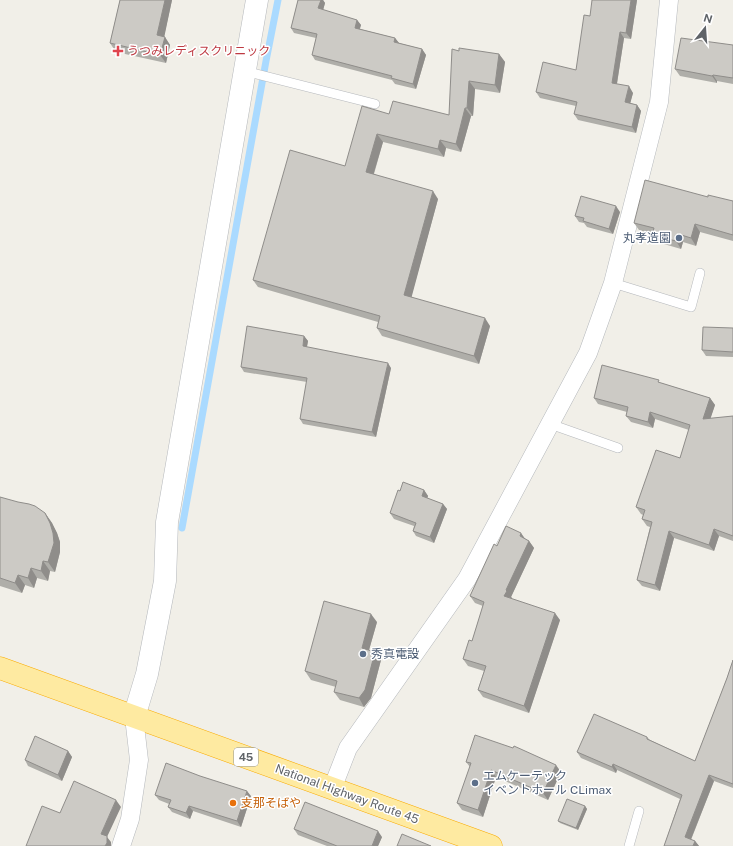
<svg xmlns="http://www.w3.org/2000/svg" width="733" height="846" font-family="'Public Sans','Noto Sans JP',sans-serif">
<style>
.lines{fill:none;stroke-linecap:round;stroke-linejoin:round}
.stream{stroke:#aadaff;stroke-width:7}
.service-casing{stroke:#b5b8bc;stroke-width:10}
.minor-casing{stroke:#b5b8bc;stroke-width:19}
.tertiary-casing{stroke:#b5b8bc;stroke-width:23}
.trunk-casing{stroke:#f9ab00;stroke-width:23}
.service{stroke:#fff;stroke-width:9}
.minor{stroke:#fff;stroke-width:18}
.tertiary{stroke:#fff;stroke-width:22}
.trunk{stroke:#feeaa1;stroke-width:22}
.wall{fill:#afaea9}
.shaded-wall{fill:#8f8d8a}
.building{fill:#cccac5;stroke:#8f8d8a}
.health-dot{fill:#e0444e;stroke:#fff;stroke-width:1.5}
.service-dot{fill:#5c6f8a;stroke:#fff;stroke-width:1.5}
.food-dot{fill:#e8710a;stroke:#fff;stroke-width:1.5}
.labels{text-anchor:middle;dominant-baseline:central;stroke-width:3;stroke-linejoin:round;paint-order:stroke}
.shield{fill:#fff;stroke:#8f9295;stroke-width:1}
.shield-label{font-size:11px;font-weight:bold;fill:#5f6368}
.health-label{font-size:12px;fill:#be3a42;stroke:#fff;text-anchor:start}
.service-label{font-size:12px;fill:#4e5e75;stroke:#fff;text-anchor:start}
.street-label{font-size:12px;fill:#5f6368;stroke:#fff}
.food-label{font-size:12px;fill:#c56008;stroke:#fff;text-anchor:start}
</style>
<rect width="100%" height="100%" fill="#f1efe8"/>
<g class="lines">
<path class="stream" d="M 182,528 L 266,61 L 278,0"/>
<defs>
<path id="service" d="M 245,71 L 375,104
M 613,283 L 691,307 L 700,273
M 550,424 L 618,448
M 629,846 L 639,811"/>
<path id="minor" d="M 332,789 L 348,748 L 467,579 L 588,353 L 613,283 L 659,102 L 669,0
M 121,846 L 130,819 L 139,760 L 134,717"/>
<path id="tertiary" d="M 134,717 L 147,674 L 165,581 L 167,522 L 257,0"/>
<path id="trunk" d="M 0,668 L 491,846"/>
</defs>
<use href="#service" class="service-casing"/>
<use href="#minor" class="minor-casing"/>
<use href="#tertiary" class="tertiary-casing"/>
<use href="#trunk" class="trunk-casing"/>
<use href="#service" class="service"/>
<use href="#minor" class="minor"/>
<use href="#tertiary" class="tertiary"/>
<use href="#trunk" class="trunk"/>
</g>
<path class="wall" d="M 120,0 L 172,0 L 164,36 L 170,45 L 166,63 L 116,52 L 110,43 Z
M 298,0 L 323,0 L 325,3 L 323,10 L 357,20 L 361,25 L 360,29 L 395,38 L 399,43 L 422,49 L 426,55 L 416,89 L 395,84 L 392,80 L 315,60 L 312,55 L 316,38 L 294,33 L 291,28 Z
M 637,0 L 631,39 L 624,38 L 617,84 L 633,93 L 630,103 L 637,105 L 641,111 L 636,133 L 578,120 L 574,114 L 576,106 L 540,98 L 536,92 L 576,70 L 590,16 Z
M 733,45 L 733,84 L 717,81 L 717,83 L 680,76 L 675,69 Z
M 459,51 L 499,54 L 505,62 L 500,93 L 475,89 L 473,116 L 471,116 L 461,152 L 446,148 L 444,157 L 383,142 L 374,174 L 438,199 L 411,297 L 490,326 L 479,364 L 382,336 L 377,328 L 378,322 L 258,287 L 253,280 L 345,166 L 389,114 L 449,115 Z
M 708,197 L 733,201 L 733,241 L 700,232 L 696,246 L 683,242 L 681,249 L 657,242 L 652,235 L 652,234 L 639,230 L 634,223 Z
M 620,212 L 613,234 L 587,227 L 584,223 L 579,222 L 575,216 Z
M 733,328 L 733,357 L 706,356 L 702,350 Z
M 304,336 L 308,341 L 307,347 L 391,368 L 376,437 L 303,424 L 300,419 L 307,382 L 244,372 L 241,367 Z
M 661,383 L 710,398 L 715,405 L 710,419 L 733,416 L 733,541 L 719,536 L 714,551 L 674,538 L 660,591 L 642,586 L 637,580 L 650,527 L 647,526 L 642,519 L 643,515 L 641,514 L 636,507 L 680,458 L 689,430 L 655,419 L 653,428 L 631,422 L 626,416 L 627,412 L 598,404 L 594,398 Z
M 424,490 L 428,496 L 427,498 L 443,504 L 447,509 L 434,543 L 416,536 L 413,531 L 414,526 L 394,519 L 390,513 L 400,491 Z
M 0,497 L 45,513 L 52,523 L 57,533 L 60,542 L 60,552 L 55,572 L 50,571 L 48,581 L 37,578 L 34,588 L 25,585 L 22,593 L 0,586 Z
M 524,538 L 529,541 L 534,548 L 511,597 L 512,598 L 512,599 L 560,620 L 529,713 L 483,697 L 478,690 L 484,671 L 468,666 L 463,659 L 472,641 L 483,606 L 475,603 L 470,596 L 497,546 Z
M 377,622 L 369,650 L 375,652 L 381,660 L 371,698 L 364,707 L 340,700 L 334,692 L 336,687 L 311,680 L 305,671 Z
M 733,660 L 733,788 L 714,781 L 691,840 L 695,841 L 699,846 L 664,846 L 680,799 L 617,770 L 616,773 L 581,758 L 577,752 L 647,737 L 650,740 L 695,761 L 727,678 Z
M 68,751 L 72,757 L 62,781 L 28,766 L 25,760 Z
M 466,762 L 561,772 L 548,800 L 496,777 L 483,817 L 462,810 L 457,803 L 470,767 Z
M 155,795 L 251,796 L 241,827 L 193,811 L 190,819 L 172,812 L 168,807 L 169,804 L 159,800 Z
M 585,806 L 587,809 L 578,830 L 560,823 L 558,821 Z
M 294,829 L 382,837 L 378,846 L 327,846 L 298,835 Z"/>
<path class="shaded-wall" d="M 165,0 L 172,0 L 163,43 L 157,35 Z
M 321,0 L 323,0 L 325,3 L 322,14 L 318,8 Z
M 631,0 L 637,0 L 631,39 L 626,33 Z
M 357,20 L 361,25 L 358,33 L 355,28 Z
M 620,32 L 624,38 L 616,89 L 612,83 Z
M 165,37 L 170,45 L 166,63 L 160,55 Z
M 395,38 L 399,43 L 394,42 Z
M 422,49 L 426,55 L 416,89 L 413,84 Z
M 499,54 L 505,62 L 500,93 L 495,85 Z
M 713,75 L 717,81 L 717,83 L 712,76 Z
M 469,81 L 475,89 L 473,116 L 467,108 Z
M 629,86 L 633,93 L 629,108 L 625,102 Z
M 637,105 L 641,111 L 636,133 L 632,127 Z
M 465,108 L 471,116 L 461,152 L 456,144 Z
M 377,134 L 383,142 L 372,179 L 366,172 Z
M 440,140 L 446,148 L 444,157 L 438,149 Z
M 433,191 L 438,199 L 410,303 L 404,295 Z
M 616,206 L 620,212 L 613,234 L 609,229 Z
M 695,224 L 700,232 L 696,246 L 691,238 Z
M 678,234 L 683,242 L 681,249 L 676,241 Z
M 485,318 L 490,326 L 479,364 L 474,356 Z
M 304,336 L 308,341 L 306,351 L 303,346 Z
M 388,363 L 391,368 L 376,437 L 372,432 Z
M 710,398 L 715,405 L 708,426 L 703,419 Z
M 650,412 L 655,419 L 653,428 L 648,422 Z
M 424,490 L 428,496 L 426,502 L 422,496 Z
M 443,504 L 447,509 L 434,543 L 430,537 Z
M 45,513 L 52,523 L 57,533 L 60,542 L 60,552 L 55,572 L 48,562 Z
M 714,529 L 719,536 L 714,551 L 709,545 Z
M 669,531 L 674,538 L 660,591 L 655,585 Z
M 521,533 L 526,540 L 520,536 Z
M 529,541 L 534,548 L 511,597 L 512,598 L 509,603 L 504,596 L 506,590 Z
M 43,561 L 50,571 L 48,581 L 41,571 Z
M 31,568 L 37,578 L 34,588 L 28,578 Z
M 18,575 L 25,585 L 22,593 L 15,583 Z
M 555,613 L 560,620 L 529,713 L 524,706 Z
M 371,614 L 377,622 L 367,657 L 362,648 Z
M 375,652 L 381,660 L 371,698 L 364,707 L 359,698 Z
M 68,751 L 72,757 L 62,781 L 58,775 Z
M 613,764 L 617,770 L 616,773 L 612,767 Z
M 556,765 L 561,772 L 548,800 L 543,793 Z
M 491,770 L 496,777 L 483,817 L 478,810 Z
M 709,775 L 714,781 L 689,844 L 685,837 Z
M 247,791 L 251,796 L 241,827 L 237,821 Z
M 116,800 L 121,807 L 107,837 L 111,842 L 111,846 L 105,846 L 101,834 Z
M 189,806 L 193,811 L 190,819 L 186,813 Z
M 585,806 L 587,809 L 578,830 L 576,828 Z
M 378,831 L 382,837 L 378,846 L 372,846 Z
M 695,841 L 699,846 L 693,846 Z"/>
<path class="building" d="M 120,0 L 165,0 L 157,35 L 165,37 L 160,55 L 110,43 Z
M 298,0 L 321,0 L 318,8 L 357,20 L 355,28 L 395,38 L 394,42 L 422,49 L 413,84 L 391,78 L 392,76 L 312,55 L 317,34 L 291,28 Z
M 592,0 L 631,0 L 626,33 L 620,32 L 612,83 L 629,86 L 625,102 L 637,105 L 632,127 L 574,114 L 577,102 L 536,92 L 543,62 L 576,70 L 584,15 L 590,16 Z
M 681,38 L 733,45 L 733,78 L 713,75 L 712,76 L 675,69 Z
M 459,48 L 499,54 L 495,85 L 469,81 L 467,108 L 465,108 L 456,144 L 440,140 L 438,149 L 377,134 L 366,172 L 433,191 L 404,295 L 485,318 L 474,356 L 377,328 L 380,316 L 253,280 L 290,150 L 345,166 L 362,106 L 389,114 L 393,101 L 449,115 L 452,49 L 459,51 Z
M 645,180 L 708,197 L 708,195 L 733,201 L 733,235 L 695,224 L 691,238 L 678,234 L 676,241 L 652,235 L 654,228 L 634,223 Z
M 581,196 L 616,206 L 609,229 L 583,221 L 584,218 L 575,216 Z
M 247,326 L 304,336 L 303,346 L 388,363 L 372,432 L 300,419 L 307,378 L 241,367 Z
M 703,327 L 733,328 L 733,352 L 702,350 Z
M 602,365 L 659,380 L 658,382 L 710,398 L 703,419 L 733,416 L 733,536 L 714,529 L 709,545 L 669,531 L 655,585 L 637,580 L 652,522 L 642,519 L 645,510 L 636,507 L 656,450 L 680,458 L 690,425 L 650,412 L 648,422 L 626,416 L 628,407 L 594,398 Z
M 403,482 L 424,490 L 422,496 L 443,504 L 430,537 L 413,531 L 416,523 L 390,513 L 398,490 L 400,491 Z
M 0,497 L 18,502 L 29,504 L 35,506 L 45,513 L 50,523 L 53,533 L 54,543 L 48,562 L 43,561 L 41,571 L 31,568 L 28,578 L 18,575 L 15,583 L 0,578 Z
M 506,526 L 521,533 L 520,536 L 529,541 L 506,590 L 507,591 L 504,596 L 555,613 L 524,706 L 478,690 L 486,666 L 463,659 L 469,640 L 472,641 L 484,602 L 470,596 L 494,544 L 497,546 Z
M 324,601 L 371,614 L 362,648 L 375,652 L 365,690 L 359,698 L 334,692 L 337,681 L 305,671 Z
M 733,660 L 733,784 L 709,775 L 685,837 L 695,841 L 693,846 L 664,846 L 682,795 L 613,764 L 612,767 L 577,752 L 594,714 L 647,737 L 647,739 L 695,761 L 727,678 Z
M 475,735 L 513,748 L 514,746 L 556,765 L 543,793 L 491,770 L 478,810 L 457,803 L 471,763 L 466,762 Z
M 35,736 L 68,751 L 58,775 L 25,760 Z
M 166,763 L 200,776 L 247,791 L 237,821 L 189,806 L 186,813 L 168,807 L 171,800 L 155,795 Z
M 74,781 L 116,800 L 101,834 L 107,836 L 107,843 L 105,846 L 26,846 L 42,806 L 60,813 Z
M 567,799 L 585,806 L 576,828 L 558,821 Z
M 305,802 L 378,831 L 372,846 L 337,846 L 294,829 Z
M 402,834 L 431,846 L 397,846 Z"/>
<path class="health-dot" d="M116 45h4v4h4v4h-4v4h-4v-4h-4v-4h4z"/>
<g class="service-dot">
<circle cx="679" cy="238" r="4"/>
<circle cx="363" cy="654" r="4"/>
<circle cx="475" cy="783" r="4"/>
</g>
<circle class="food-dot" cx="233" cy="803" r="4"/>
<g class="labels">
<rect class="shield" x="234" y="748" width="24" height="18" rx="3"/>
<g class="shield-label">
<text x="246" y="757">45</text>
</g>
<g class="health-label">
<text x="127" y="51">うつみレディスクリニック</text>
</g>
<g class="service-label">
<text x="671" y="238" text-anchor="end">丸孝造園</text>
<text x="371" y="654">秀真電設</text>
<text x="483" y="776">エムケーテック<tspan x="483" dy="14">イベントホール CLimax</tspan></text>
</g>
<g class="street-label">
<text transform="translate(347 794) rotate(20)">National Highway Route 45</text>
</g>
<g class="food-label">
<text x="241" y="803">支那そばや</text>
</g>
</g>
<g transform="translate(705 28) rotate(17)" stroke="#ffffff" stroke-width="3" paint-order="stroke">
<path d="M0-3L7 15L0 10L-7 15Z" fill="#5f6368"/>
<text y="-6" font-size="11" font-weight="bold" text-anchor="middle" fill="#5f6368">N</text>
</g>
</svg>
